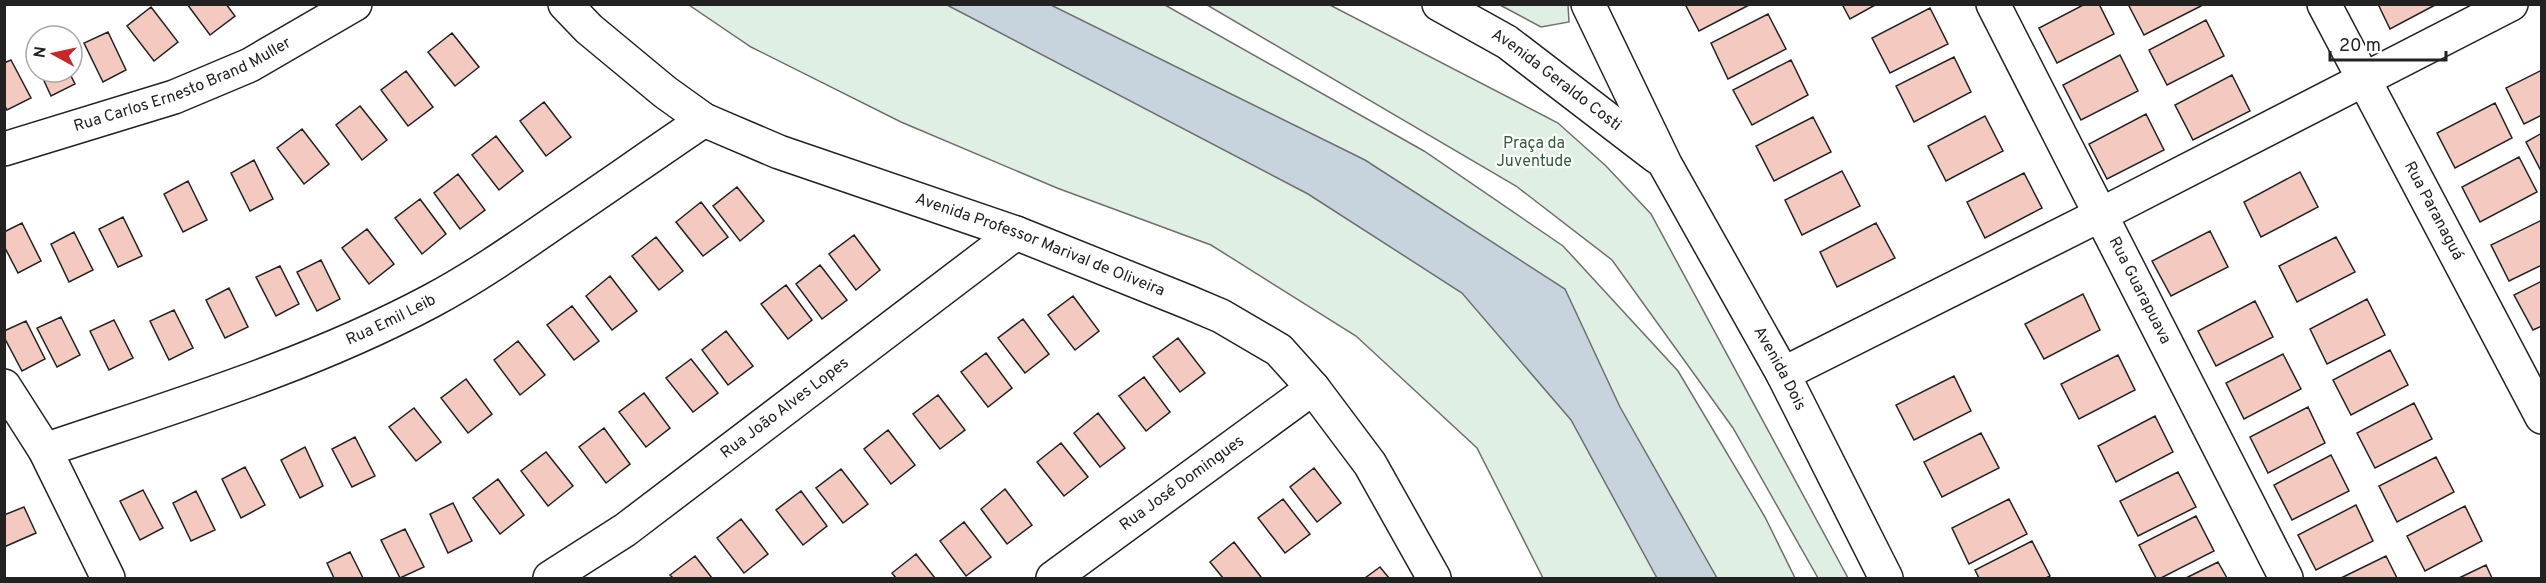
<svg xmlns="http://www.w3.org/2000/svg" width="2546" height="583" font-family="Overpass,sans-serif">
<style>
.green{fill:#e0efe3;stroke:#6f6f6f;stroke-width:1.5}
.water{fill:#c7d3dd;stroke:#6f6f6f;stroke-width:1.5}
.building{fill:#f3c9c0;stroke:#222;stroke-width:1.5}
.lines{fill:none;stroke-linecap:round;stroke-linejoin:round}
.minor-casing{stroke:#222;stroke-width:36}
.minor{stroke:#fff;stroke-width:33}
.labels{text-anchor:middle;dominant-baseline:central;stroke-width:4.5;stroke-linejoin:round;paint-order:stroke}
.street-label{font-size:16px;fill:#222;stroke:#fff}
.park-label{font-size:16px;fill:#2f5e38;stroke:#fff}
</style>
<rect width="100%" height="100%" fill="#fff"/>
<path class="green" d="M 689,5 L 1165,5 L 1424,151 L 1563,246 L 1678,371 L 1765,517 L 1795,578 L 1543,578 L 1477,448 L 1356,336 L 1211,245 L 1057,188 L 901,122 L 751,47 Z
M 1207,5 L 1330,5 L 1558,123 L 1606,166 L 1651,214 L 1848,578 L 1818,578 L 1733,428 L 1612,260 L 1516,186 Z
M 1500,5 L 1568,5 L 1569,22 L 1541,27 Z"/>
<path class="water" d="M 947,5 L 1051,5 L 1365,160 L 1565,289 L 1620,407 L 1717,578 L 1657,578 L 1571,420 L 1462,293 L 1308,194 Z"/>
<path class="building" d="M 187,4 L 226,4 L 235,16 L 210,35 Z
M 1685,4 L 1751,4 L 1699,31 Z
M 1842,4 L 1877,4 L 1850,19 Z
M 2085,4 L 2099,4 L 2114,34 L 2057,63 L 2039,28 Z
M 2128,4 L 2201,4 L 2201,6 L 2144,35 Z
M 2378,4 L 2437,4 L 2390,29 Z
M 151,7 L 178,42 L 154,61 L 127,26 Z
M 1930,8 L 1948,44 L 1890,73 L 1872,38 Z
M 1768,14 L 1786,49 L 1728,79 L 1711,43 Z
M 2206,20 L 2224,56 L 2167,85 L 2149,50 Z
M 108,32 L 126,70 L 103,82 L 84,43 Z
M 452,33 L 479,67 L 455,86 L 428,52 Z
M 2120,55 L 2138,91 L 2081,120 L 2063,85 Z
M 1954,57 L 1971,92 L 1914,122 L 1896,86 Z
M 11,60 L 31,98 L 7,110 L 4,104 L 4,63 Z
M 1791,60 L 1808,95 L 1752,125 L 1733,90 Z
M 2542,70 L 2542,115 L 2524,124 L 2506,88 Z
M 406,71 L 433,107 L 408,126 L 381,90 Z
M 40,72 L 69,72 L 75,84 L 51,96 Z
M 2232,75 L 2250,111 L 2193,140 L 2175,105 Z
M 544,102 L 571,137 L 546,156 L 520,121 Z
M 2495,103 L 2512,138 L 2455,168 L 2437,133 Z
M 360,106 L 387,140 L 362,160 L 336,125 Z
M 2146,114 L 2164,150 L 2107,179 L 2089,144 Z
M 1985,116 L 2003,151 L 1946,181 L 1928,146 Z
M 1813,117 L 1831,152 L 1774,181 L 1756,146 Z
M 302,129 L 329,164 L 304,184 L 277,148 Z
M 2542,133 L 2542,173 L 2526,142 Z
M 496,136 L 523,171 L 499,190 L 472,155 Z
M 2519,157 L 2537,192 L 2480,222 L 2462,187 Z
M 254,160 L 273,199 L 250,211 L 231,173 Z
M 1842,171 L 1860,206 L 1802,235 L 1785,200 Z
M 2300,172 L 2318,207 L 2261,237 L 2244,202 Z
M 2024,173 L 2042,208 L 1985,238 L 1967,202 Z
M 458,174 L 485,210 L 460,229 L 434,193 Z
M 188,181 L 207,220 L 183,232 L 164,194 Z
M 737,187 L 764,221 L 740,241 L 713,206 Z
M 420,199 L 446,234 L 422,254 L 395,218 Z
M 701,202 L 728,237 L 703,256 L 676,222 Z
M 123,217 L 142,256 L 118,267 L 99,229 Z
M 2542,220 L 2542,265 L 2509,281 L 2491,245 Z
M 22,223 L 41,261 L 18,273 L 4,246 L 4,232 Z
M 1876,223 L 1895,258 L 1837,287 L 1820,252 Z
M 367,229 L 394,264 L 369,284 L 342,248 Z
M 2210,231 L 2228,267 L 2171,296 L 2152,261 Z
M 74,232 L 93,270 L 69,282 L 51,244 Z
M 854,235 L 880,270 L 856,290 L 829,254 Z
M 656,237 L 683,271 L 659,290 L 632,256 Z
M 2336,237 L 2355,272 L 2297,302 L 2279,266 Z
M 321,260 L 340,299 L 317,311 L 297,272 Z
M 820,265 L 847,300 L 822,319 L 796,284 Z
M 280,266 L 299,304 L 276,316 L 256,277 Z
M 610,276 L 637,311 L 612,330 L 586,296 Z
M 2542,281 L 2542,326 L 2533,330 L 2514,295 Z
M 786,285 L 812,320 L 788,339 L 761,304 Z
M 229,288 L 248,327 L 225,338 L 206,300 Z
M 2083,294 L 2100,330 L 2044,359 L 2025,324 Z
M 1073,296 L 1099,331 L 1075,350 L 1048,315 Z
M 2367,299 L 2385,335 L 2327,364 L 2310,329 Z
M 2255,301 L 2273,337 L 2216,366 L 2198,331 Z
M 572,306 L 599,341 L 574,360 L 547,325 Z
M 174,310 L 193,348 L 169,360 L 150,321 Z
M 61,317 L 80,355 L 57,367 L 37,328 Z
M 1023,319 L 1049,354 L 1025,373 L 998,338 Z
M 114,320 L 133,358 L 109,370 L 90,331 Z
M 26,321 L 45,359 L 22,371 L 4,337 L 4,331 Z
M 726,331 L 753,366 L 728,385 L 702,350 Z
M 1178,338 L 1205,373 L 1180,392 L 1153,357 Z
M 518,341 L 545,375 L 520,395 L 494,360 Z
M 2390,350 L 2408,385 L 2351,415 L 2333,380 Z
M 986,353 L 1012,388 L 988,407 L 961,372 Z
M 2283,354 L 2301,389 L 2244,419 L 2226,383 Z
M 2118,355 L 2135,390 L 2079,419 L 2061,384 Z
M 691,359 L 718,393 L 693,412 L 666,378 Z
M 1954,376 L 1971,411 L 1914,440 L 1896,405 Z
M 1144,377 L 1170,412 L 1146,431 L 1119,396 Z
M 466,379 L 492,414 L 468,433 L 441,398 Z
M 644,393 L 670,428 L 646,447 L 619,412 Z
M 938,395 L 965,430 L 940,449 L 913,414 Z
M 2414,403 L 2432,439 L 2375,468 L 2357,433 Z
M 2308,407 L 2325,443 L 2268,473 L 2250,437 Z
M 414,408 L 441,442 L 416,461 L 389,427 Z
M 1098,413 L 1125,448 L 1100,467 L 1074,433 Z
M 2155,416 L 2173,452 L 2116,482 L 2098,446 Z
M 604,428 L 630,464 L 606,483 L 579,447 Z
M 888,430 L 915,465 L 891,484 L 864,449 Z
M 1981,433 L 1999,468 L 1942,497 L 1924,462 Z
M 355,437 L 375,476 L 352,487 L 332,449 Z
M 1061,443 L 1088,477 L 1064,496 L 1037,462 Z
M 305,447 L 323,486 L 300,498 L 281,460 Z
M 546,452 L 573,486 L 548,506 L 521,471 Z
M 2331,455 L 2349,491 L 2292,520 L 2274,485 Z
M 2436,457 L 2454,492 L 2397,522 L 2379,486 Z
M 245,467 L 265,505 L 241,518 L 222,479 Z
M 1314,468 L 1341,503 L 1317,522 L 1290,487 Z
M 841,469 L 868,504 L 843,523 L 816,488 Z
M 2178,472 L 2196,507 L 2138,536 L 2120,501 Z
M 498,479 L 524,515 L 500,534 L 473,498 Z
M 1005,489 L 1032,525 L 1007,544 L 981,509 Z
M 143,490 L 163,528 L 140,540 L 120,501 Z
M 196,491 L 215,530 L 191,541 L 173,503 Z
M 801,491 L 827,526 L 803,545 L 776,510 Z
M 1283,499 L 1310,534 L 1285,553 L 1258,518 Z
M 2009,499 L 2027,534 L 1969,564 L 1952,528 Z
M 453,503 L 472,541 L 448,553 L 430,514 Z
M 2356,505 L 2373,541 L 2316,570 L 2298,535 Z
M 2465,506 L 2482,541 L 2425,571 L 2407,536 Z
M 24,507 L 36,533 L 4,547 L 4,515 Z
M 2196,516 L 2214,551 L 2161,578 L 2156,578 L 2139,545 Z
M 741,519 L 768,554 L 744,573 L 717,538 Z
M 964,522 L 991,557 L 966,576 L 940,541 Z
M 405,529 L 424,567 L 400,578 L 381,540 Z
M 2032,541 L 2050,576 L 2046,578 L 1979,578 L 1975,570 Z
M 1234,542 L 1261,577 L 1260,578 L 1223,578 L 1210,562 Z
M 350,552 L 363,578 L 334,578 L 327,563 Z
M 916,554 L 935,578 L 896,578 L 892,573 Z
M 695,556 L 712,578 L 673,578 L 670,575 Z
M 2386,556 L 2397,578 L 2341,578 Z
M 2218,562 L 2227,578 L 2186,578 Z
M 2486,565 L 2492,578 L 2459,578 Z
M 1380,567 L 1389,578 L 1365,578 Z"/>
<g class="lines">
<defs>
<g id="minor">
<path id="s1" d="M 565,4 L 589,29 L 665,92 L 704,120 L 779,152 L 1016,233 L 1188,302 L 1221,316 L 1279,350 L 1313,388 L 1370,464 L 1434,578"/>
<path id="s2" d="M 1439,4 L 1507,42 L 1657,157"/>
<path id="s3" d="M 1588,4 L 1665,164 L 1783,374 L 1886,578"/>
<path id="s4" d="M 1993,4 L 2286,578"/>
<path id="s5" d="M 2324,4 L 2542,417"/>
<path id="s6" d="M 4,149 L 174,97 L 250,65 L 355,4"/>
<path d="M 1783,374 L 2102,214 L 2511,4"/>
<path d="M 4,386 L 45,450 L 108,578"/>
<path id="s7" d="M 45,450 C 175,406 309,366 431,301 C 476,277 516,249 558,220 C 607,187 655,153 704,120"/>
<path id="s8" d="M 550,578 L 625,530 L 1016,233"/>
<path id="s9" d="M 1053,578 L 1313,388"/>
</g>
</defs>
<use href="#minor" class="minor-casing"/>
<use href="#minor" class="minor"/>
</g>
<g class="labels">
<g class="street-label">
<text stroke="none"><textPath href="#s2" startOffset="140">Avenida Geraldo Costi</textPath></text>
<text stroke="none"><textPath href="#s6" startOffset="190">Rua Carlos Ernesto Brand Muller</textPath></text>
<text stroke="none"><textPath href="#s5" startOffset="234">Rua Paranaguá</textPath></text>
<text stroke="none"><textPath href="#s1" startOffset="540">Avenida Professor Marival de Oliveira</textPath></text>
<text stroke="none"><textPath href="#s4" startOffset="322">Rua Guarapuava</textPath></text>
<text stroke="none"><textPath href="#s7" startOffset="370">Rua Emil Leib</textPath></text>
<text stroke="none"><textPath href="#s3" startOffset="412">Avenida Dois</textPath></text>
<text stroke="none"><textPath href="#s8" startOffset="290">Rua João Alves Lopes</textPath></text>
<text stroke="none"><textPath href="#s9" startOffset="160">Rua José Domingues</textPath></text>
</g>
<g class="park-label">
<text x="1534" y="144">Praça da<tspan x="1534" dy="18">Juventude</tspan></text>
</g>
</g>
<rect width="2546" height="583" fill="none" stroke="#222222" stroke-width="12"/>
<g transform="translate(54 54) rotate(278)"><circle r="28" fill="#ffffff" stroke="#a7a7a7" stroke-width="1.5"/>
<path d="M0-4.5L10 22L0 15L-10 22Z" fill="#c62828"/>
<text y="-9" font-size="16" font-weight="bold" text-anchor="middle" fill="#222222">N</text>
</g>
<path d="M2330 51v9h116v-9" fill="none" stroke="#222222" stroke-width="3"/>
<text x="2339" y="51" font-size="18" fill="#222222" stroke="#ffffff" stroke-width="4.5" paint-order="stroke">20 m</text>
</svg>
